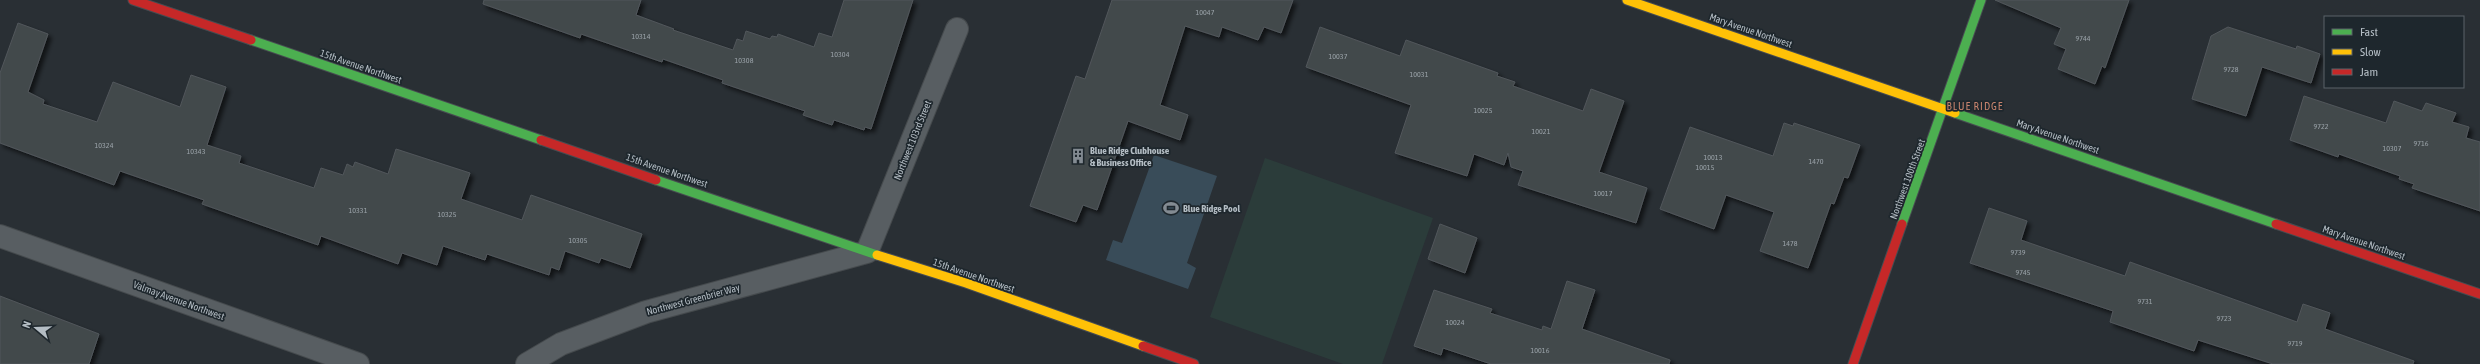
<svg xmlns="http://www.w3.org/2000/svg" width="2480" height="364" font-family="'Asap Condensed',sans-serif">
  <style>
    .green { fill: #2b3c3a }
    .water { fill: #394c59 }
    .building { fill: #43484c; stroke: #51575b; filter: url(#shadow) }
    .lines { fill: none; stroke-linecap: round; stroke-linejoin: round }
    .street-casing { stroke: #454a4d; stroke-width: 24 }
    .fast-casing { stroke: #474c51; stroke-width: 11 }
    .slow-casing { stroke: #474c51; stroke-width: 11 }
    .jam-casing { stroke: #474c51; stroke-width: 11 }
    .street { stroke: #585e62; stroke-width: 22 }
    .fast { stroke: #4caf50; stroke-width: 9 }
    .slow { stroke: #ffc107; stroke-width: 9 }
    .jam { stroke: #c62828; stroke-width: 9 }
    .labels { text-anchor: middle; stroke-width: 3.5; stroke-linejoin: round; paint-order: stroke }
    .number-label { font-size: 8px; fill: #98a0a6 }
    .street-label { font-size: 10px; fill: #b4bdc4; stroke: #1e272d }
    .poi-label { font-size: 10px; font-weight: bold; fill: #b4bdc4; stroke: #1e272d; text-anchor: start }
    .neighbourhood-label { font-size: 11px; letter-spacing: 1px; fill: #c6836d; stroke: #1e272d }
  </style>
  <defs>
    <filter id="shadow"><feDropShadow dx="3.5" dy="3.5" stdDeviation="2" flood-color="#0009"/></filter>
  </defs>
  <rect width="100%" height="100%" fill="#292f34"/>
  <polygon class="green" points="1265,158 1433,218 1382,364 1343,364 1210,317"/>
  <polygon class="water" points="1154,155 1217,176 1187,263 1196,268 1188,289 1106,260 1113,240 1122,243"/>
  <g class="building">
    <polygon points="484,0 641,0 636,15 674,29 673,30 733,50 737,39 743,41 746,31 770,39 772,36 777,37 778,34 814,47 819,33 832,37 844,0 913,0 871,129 865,127 864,130 834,120 832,125 803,115 805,111 722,83 723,80 663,59 662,62 581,34 580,38 483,4"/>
    <polygon points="1112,0 1293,0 1281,33 1264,27 1258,40 1222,27 1219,37 1185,26 1160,105 1188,115 1180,140 1128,121 1097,210 1083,205 1076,222 1030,206 1076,76 1085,79"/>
    <polygon points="1995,0 2129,0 2105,68 2102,66 2095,84 2058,69 2066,49 2054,44 2061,28"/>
    <polygon points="18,23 48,34 28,92 44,100 43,104 97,122 113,82 180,107 191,75 226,87 207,145 241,156 239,163 314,188 321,168 343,175 347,164 353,167 355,162 388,174 396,149 470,173 461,199 522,220 531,195 642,234 630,268 601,258 599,263 565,251 559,270 551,267 549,275 487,254 485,260 443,246 437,265 402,253 398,264 321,236 318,245 202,204 204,200 120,171 114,185 0,143 0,73"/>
    <polygon points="1320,27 1400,56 1406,40 1498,73 1497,76 1515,82 1513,86 1583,111 1591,89 1624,101 1599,172 1647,188 1636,223 1518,185 1523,171 1511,167 1508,153 1504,165 1474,154 1467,176 1395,153 1411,105 1306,67"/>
    <polygon points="2228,27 2296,49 2297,46 2320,54 2311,83 2262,67 2246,116 2192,99 2211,36"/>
    <polygon points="2304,96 2386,123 2394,101 2422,111 2426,103 2456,113 2452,122 2469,127 2466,138 2480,142 2480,211 2412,188 2414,184 2399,179 2400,176 2339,154 2338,157 2290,140"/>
    <polygon points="1784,123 1793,126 1794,123 1860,145 1848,178 1844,177 1834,204 1831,203 1808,268 1760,251 1774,212 1726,195 1714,229 1660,209 1690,127 1773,156"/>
    <polygon points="1989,208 2027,221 2021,240 2125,276 2130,262 2297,322 2303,304 2330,313 2325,329 2414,361 2413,364 2273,364 2198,340 2194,351 2110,322 2113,311 1970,263"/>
    <polygon points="1440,224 1477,238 1465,273 1428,259"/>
    <polygon points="1567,281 1595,290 1582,329 1670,360 1669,364 1491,364 1443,348 1441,355 1414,346 1434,290 1492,309 1490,313 1542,330 1543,326 1551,329"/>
    <polygon points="0,296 99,334 89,364 0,364"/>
  </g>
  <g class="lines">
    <defs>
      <g id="street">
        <polyline points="0,236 358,364"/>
        <polyline points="527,364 561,344 646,312 867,252 957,29"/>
      </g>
      <g id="fast">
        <polyline points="251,40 541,140"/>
        <polyline points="1955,113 2276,224"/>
        <polyline points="656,180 877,255"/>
        <polyline points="1902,224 1981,0"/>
      </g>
      <g id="slow">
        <polyline points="1627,0 1955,113"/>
        <polyline points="877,255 966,283 1143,346"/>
      </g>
      <g id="jam">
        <polyline points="133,0 251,40"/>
        <polyline points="541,140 656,180"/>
        <polyline points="2276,224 2480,294"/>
        <polyline points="1143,346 1194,364"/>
        <polyline points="1853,364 1902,224"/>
      </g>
    </defs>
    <use href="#street" class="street-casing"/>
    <use href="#fast" class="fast-casing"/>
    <use href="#slow" class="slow-casing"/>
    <use href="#jam" class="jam-casing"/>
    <use href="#street" class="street"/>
    <use href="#fast" class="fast"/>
    <use href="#slow" class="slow"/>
    <use href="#jam" class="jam"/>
  </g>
  <defs>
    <symbol id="building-bare" viewBox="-9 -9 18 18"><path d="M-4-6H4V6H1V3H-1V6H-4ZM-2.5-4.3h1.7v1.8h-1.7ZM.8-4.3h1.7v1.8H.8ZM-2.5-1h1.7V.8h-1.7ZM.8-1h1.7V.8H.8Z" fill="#838b92" stroke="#1e272d" stroke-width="2.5" paint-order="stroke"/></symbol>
    <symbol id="stadium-bare" viewBox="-9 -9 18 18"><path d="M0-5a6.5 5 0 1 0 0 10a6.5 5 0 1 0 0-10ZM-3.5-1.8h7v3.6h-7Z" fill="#838b92" stroke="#1e272d" stroke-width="2.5" paint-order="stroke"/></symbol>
  </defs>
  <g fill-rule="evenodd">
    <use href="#building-bare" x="1067" y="145" width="22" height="22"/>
    <use href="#stadium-bare" x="1160" y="197" width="22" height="22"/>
  </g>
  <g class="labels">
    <g class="number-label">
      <text x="1205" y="15">10047</text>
      <text x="641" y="39">10314</text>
      <text x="2083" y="41">9744</text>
      <text x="840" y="57">10304</text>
      <text x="1338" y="59">10037</text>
      <text x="744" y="63">10308</text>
      <text x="2231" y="72">9728</text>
      <text x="1419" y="77">10031</text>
      <text x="1483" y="113">10025</text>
      <text x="2321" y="129">9722</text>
      <text x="1541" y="134">10021</text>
      <text x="2421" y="146">9716</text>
      <text x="104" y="148">10324</text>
      <text x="2392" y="151">10307</text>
      <text x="196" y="154">10343</text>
      <text x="1713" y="160">10013</text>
      <text x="1816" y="164">1470</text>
      <text x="1705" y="170">10015</text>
      <text x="1603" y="196">10017</text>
      <text x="358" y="213">10331</text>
      <text x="447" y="217">10325</text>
      <text x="578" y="243">10305</text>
      <text x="1790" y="246">1478</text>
      <text x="2018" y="255">9739</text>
      <text x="2023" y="275">9745</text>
      <text x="2145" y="304">9731</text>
      <text x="2224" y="321">9723</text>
      <text x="1455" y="325">10024</text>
      <text x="2295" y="346">9719</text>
      <text x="1540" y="353">10016</text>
    </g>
    <g class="street-label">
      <text transform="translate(1751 30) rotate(19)" y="4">Mary Avenue Northwest</text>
      <text transform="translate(361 66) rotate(19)" y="4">15th Avenue Northwest</text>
      <text transform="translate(2058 136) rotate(19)" y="4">Mary Avenue Northwest</text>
      <text transform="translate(912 140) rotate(-68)" y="4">Northwest 103rd Street</text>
      <text transform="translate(667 170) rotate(19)" y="4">15th Avenue Northwest</text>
      <text transform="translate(1907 179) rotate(-70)" y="4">Northwest 100th Street</text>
      <text transform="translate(2364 242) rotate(19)" y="4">Mary Avenue Northwest</text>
      <text transform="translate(974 275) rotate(19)" y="4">15th Avenue Northwest</text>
      <text transform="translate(693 299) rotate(-15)" y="4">Northwest Greenbrier Way</text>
      <text transform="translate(179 300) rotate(20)" y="4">Valmay Avenue Northwest</text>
    </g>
    <g class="poi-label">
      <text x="1090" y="154">Blue Ridge Clubhouse<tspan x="1090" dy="12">&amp; Business Office</tspan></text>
      <text x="1183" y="212">Blue Ridge Pool</text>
    </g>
    <g class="neighbourhood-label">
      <text x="1975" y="110">BLUE RIDGE</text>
    </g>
  </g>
  <rect x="2324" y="16" width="140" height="72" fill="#1e272d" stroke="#5a6369"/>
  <rect x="2332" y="29" width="20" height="6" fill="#4caf50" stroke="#5a6369"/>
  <text x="2360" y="36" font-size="12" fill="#b4bdc4">Fast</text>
  <rect x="2332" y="49" width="20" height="6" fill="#ffc107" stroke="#5a6369"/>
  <text x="2360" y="56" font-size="12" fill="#b4bdc4">Slow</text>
  <rect x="2332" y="69" width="20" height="6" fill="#c62828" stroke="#5a6369"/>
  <text x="2360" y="76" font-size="12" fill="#b4bdc4">Jam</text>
  <g transform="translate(36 328) rotate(289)" stroke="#1e272d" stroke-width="3" paint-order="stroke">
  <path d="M0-3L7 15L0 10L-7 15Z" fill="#b4bdc4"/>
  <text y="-6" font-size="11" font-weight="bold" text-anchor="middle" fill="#b4bdc4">N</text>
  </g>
</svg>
